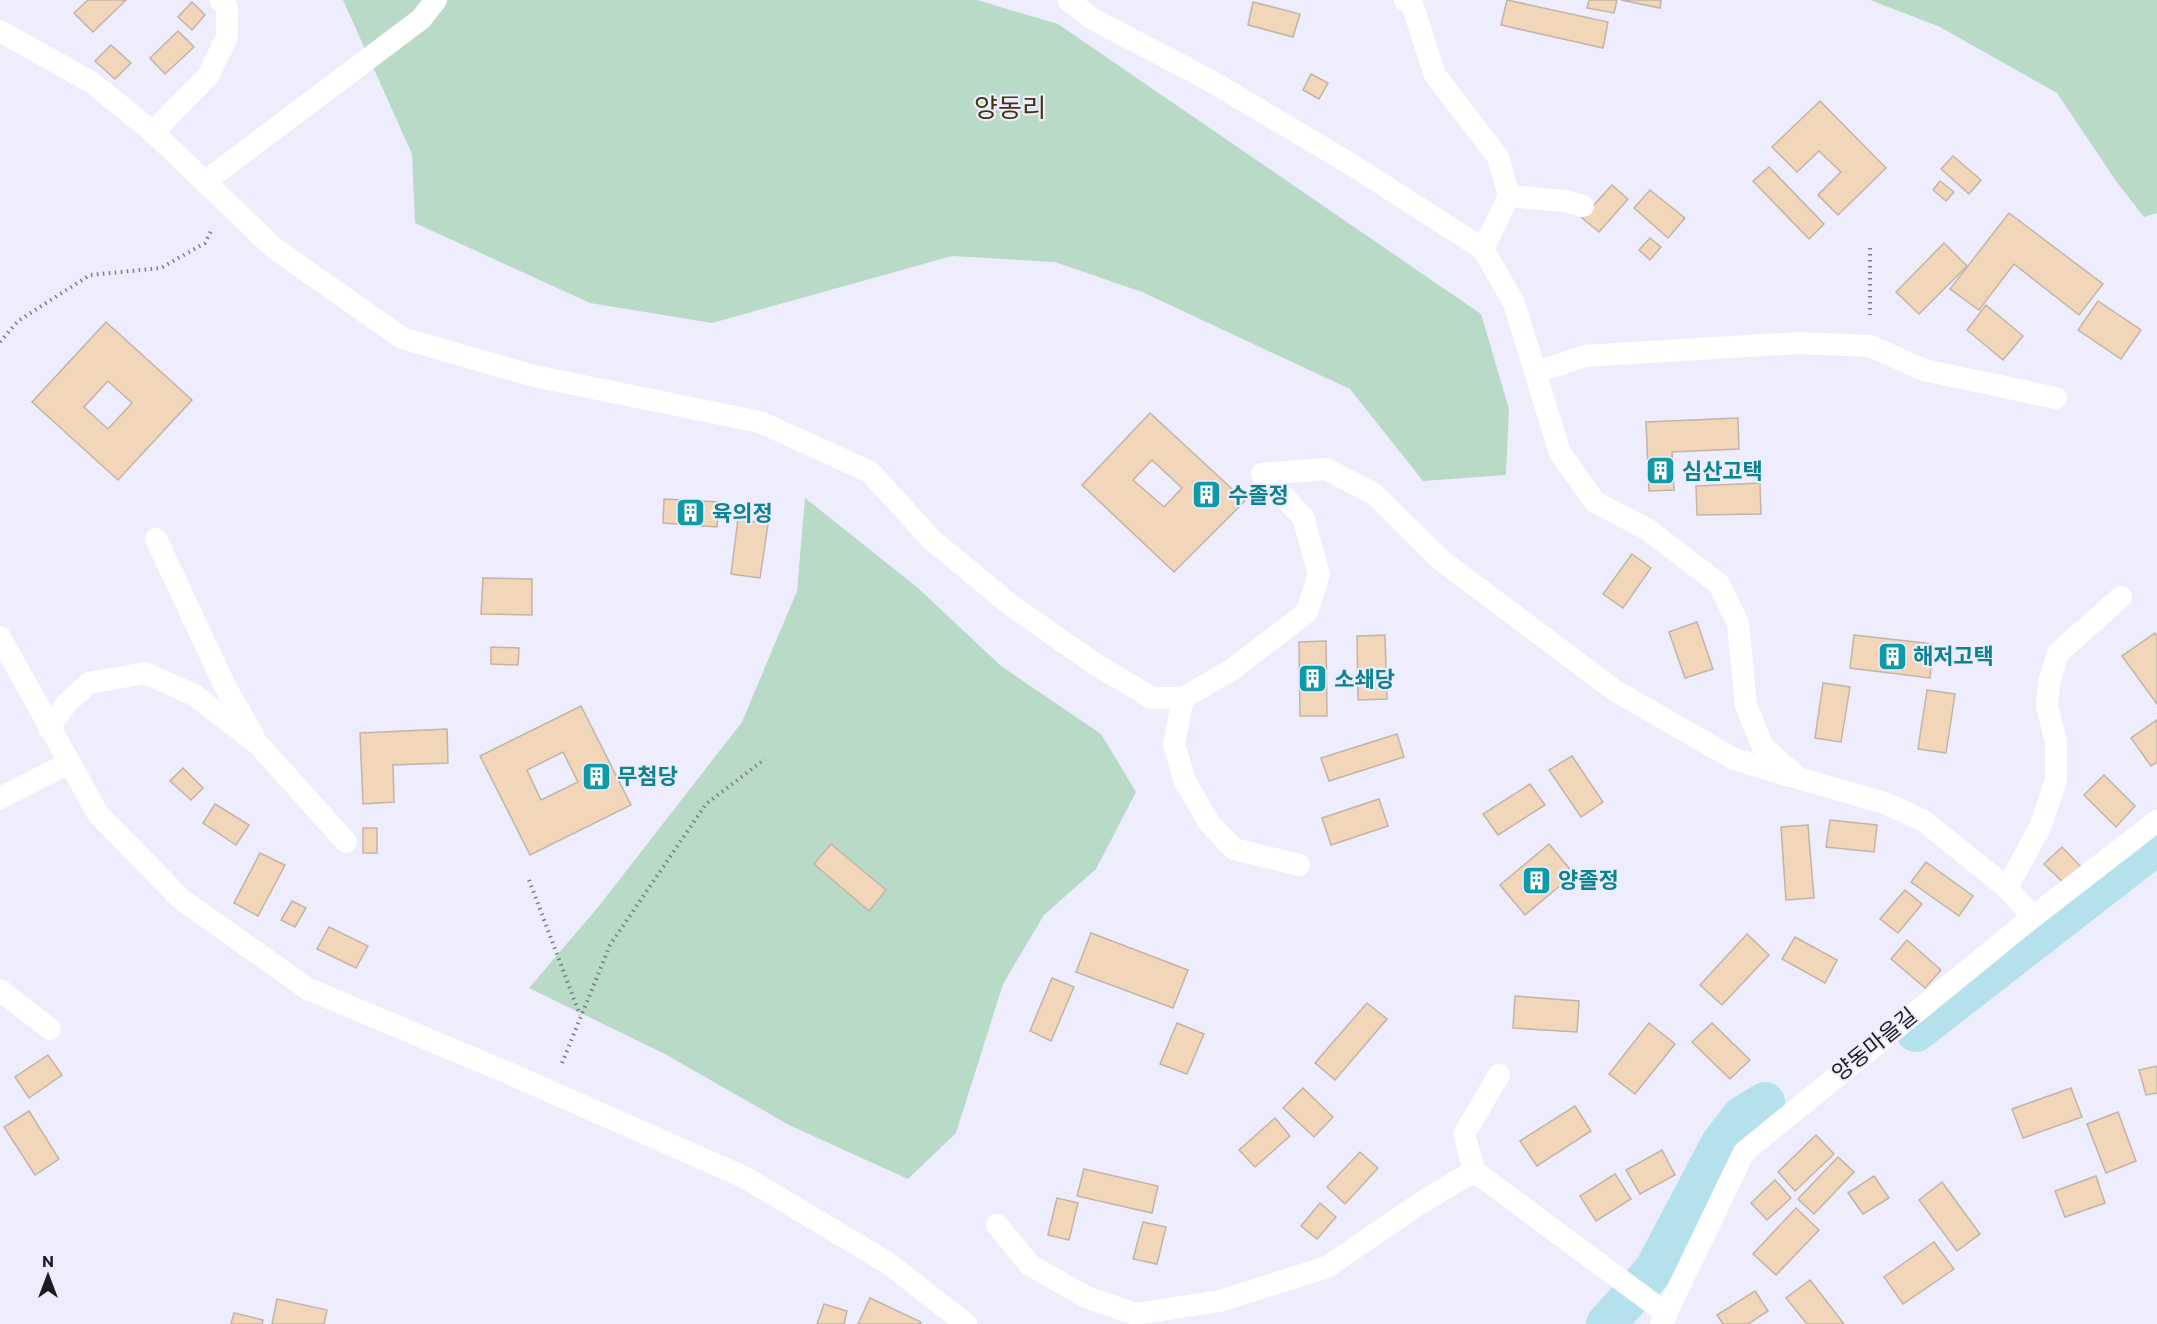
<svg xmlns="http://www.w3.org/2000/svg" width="2157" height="1324" font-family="Commissioner,'Noto Sans KR',sans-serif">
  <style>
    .green { fill: #b9dac6 }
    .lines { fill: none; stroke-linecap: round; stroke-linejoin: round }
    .canal { stroke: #b4e1eb; stroke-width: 40 }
    .building { fill: #f1d6b9; stroke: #c3b4a5; stroke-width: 1.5; fill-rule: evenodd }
    .path { stroke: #7d7c87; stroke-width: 4; stroke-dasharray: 1.5 4.5; stroke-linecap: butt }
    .lane { stroke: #fff; stroke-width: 22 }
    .labels { text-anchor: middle; stroke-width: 4.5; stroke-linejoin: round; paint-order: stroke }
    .culture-label { font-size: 22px; font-weight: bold; fill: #0d838f; stroke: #eeedfd; text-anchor: start }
    .street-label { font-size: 22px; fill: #1c1b22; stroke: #eeedfd }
    .quarter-label { font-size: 26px; fill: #41340a; stroke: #eeedfd }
  </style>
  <rect width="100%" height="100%" fill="#eeedfd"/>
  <g class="green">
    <polygon points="343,0 977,0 1058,24 1481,314 1509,409 1506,475 1423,481 1350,389 1142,292 1055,262 952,256 712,323 590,303 415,223 412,154"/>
    <polygon points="1870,0 2157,0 2157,213 2144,217 2116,181 2057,93 1938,26"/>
    <polygon points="805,498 918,588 1001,666 1101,734 1136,792 1096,869 1044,915 1003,984 956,1133 908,1179 789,1125 665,1054 529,988 599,906 742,722 797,591"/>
  </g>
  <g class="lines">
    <g class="canal">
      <polyline points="1916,1032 2157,845"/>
      <polyline points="1606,1324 1654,1270 1721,1143 1742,1116 1765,1102"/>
    </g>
  </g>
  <g class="building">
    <polygon points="88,0 126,0 93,32 74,13"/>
    <polygon points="1507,0 1608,22 1603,48 1501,25"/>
    <polygon points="1589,0 1617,0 1614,13 1587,8"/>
    <polygon points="1621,0 1661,0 1660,8"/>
    <polygon points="192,2 205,15 192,30 178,17"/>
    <polygon points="1253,2 1300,14 1293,37 1248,25"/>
    <polygon points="178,31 194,47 165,74 150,58"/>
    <polygon points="111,45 131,63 115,79 95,61"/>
    <polygon points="1311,74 1328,83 1319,99 1303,90"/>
    <polygon points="1820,101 1886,168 1838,215 1818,195 1841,172 1819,151 1797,172 1772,147"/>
    <polygon points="1953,156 1981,180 1969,194 1941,169"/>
    <polygon points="1769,167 1824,224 1809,239 1753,181"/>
    <polygon points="1940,181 1954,192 1946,201 1933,190"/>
    <polygon points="1612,185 1628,199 1599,232 1582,218"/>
    <polygon points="1650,190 1685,218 1668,238 1634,208"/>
    <polygon points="2009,213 2103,284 2079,315 2014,264 1979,310 1950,289"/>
    <polygon points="1650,238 1661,247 1650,260 1639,250"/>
    <polygon points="1944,243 1967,266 1919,314 1896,292"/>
    <polygon points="2098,301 2141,330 2121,359 2078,330"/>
    <polygon points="1986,305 2023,336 2003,360 1967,330"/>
    <path d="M106 322 192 400 118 480 32 402ZM108 381 132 403 108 429 84 407Z"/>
    <path d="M1150 413 1245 501 1174 572 1082 485ZM1152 460 1182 488 1164 507 1133 480Z"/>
    <polygon points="1738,418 1739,449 1672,452 1674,490 1649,491 1646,422"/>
    <polygon points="1760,483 1761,514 1697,515 1696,486"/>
    <polygon points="664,499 719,502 717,527 663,523"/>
    <polygon points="738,519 768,524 760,578 731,574"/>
    <polygon points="1632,554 1651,568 1623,608 1603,594"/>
    <polygon points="483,578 532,579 532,615 481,614"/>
    <polygon points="1697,622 1713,669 1685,678 1669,632"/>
    <polygon points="2155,633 2157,636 2157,704 2122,656"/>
    <polygon points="1385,635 1387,699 1358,700 1357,636"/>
    <polygon points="1854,635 1933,644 1930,678 1850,668"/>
    <polygon points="1326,641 1327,716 1300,716 1299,642"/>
    <polygon points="491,647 519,648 518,665 491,664"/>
    <polygon points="1823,683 1850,687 1841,742 1815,738"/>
    <polygon points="1927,690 1955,694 1946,753 1918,749"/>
    <path d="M581 706 631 805 530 855 480 756ZM563 752 578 782 541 800 527 770Z"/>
    <polygon points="2157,720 2157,762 2151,766 2131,738"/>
    <polygon points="447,729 448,763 393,765 394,802 363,804 360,733"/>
    <polygon points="1397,734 1404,757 1329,781 1321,758"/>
    <polygon points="1572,756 1603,802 1581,817 1549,770"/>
    <polygon points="183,768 203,788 191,800 170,781"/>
    <polygon points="2104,775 2135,806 2116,827 2084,795"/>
    <polygon points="1530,784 1545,805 1498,835 1483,814"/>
    <polygon points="1379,799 1388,826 1331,845 1322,818"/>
    <polygon points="215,804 249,825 236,845 203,823"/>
    <polygon points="1830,820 1877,825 1874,852 1826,847"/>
    <polygon points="1808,825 1814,898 1786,900 1781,827"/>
    <rect x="363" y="828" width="14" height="25"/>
    <polygon points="831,844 886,890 869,911 814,864"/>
    <polygon points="1549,844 1574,874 1525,915 1500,885"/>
    <polygon points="2062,847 2085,871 2068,887 2044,864"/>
    <polygon points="260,853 285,865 258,916 234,903"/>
    <polygon points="1926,862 1973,896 1959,916 1911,882"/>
    <polygon points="1905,890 1922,904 1898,933 1880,919"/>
    <polygon points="292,901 306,908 295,927 281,920"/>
    <polygon points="329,927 368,946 356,968 317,949"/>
    <polygon points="1091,933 1188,970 1173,1008 1076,972"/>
    <polygon points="1747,934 1769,955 1722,1005 1700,985"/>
    <polygon points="1795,937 1837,960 1825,983 1782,959"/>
    <polygon points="1907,940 1941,970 1925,988 1891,959"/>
    <polygon points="1052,978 1074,987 1051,1041 1030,1031"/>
    <polygon points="1515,996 1579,1001 1577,1032 1513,1028"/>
    <polygon points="1367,1003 1387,1019 1335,1080 1315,1063"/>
    <polygon points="1177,1023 1204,1034 1187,1074 1160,1064"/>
    <polygon points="1649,1023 1675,1044 1635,1094 1609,1074"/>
    <polygon points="1712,1023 1750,1060 1730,1079 1692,1042"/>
    <polygon points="48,1055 62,1075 29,1098 15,1077"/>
    <polygon points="2157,1066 2157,1093 2146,1095 2139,1070"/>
    <polygon points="1303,1088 1333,1117 1314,1137 1283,1108"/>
    <polygon points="2071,1088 2082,1117 2023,1138 2012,1109"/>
    <polygon points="1575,1106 1591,1131 1537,1166 1520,1141"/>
    <polygon points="29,1111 59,1159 35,1175 4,1127"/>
    <polygon points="2118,1112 2136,1161 2106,1173 2087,1124"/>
    <polygon points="1275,1118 1290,1136 1255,1167 1239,1150"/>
    <polygon points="1816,1135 1834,1154 1795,1191 1778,1172"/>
    <polygon points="1662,1150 1675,1175 1640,1194 1626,1170"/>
    <polygon points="1360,1152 1378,1168 1345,1204 1327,1187"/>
    <polygon points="1838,1157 1854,1172 1814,1214 1798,1199"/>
    <polygon points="1084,1169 1158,1186 1152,1213 1077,1196"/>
    <polygon points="1615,1174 1631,1199 1596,1221 1580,1196"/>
    <polygon points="1874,1176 1889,1198 1863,1214 1848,1193"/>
    <polygon points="2096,1176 2105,1203 2065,1217 2055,1191"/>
    <polygon points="1775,1180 1791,1198 1767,1220 1751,1203"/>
    <polygon points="1942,1182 1980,1234 1957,1251 1919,1200"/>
    <polygon points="1057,1198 1078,1203 1069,1240 1048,1235"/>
    <polygon points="1320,1203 1336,1217 1317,1239 1301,1226"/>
    <polygon points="1796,1208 1819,1230 1776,1275 1753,1254"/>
    <polygon points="1143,1222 1166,1227 1157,1264 1133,1259"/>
    <polygon points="1934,1242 1954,1269 1903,1304 1884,1277"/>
    <polygon points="1810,1280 1844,1324 1807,1324 1786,1298"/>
    <polygon points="1755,1291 1768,1311 1748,1324 1723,1324 1717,1315"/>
    <polygon points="870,1298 921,1322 920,1324 858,1324"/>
    <polygon points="277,1299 327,1310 324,1324 272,1324"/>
    <polygon points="824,1304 847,1311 844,1324 817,1324"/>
    <polygon points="234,1313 263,1320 262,1324 231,1324"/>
  </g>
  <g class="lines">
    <g class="path">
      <polyline points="1870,248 1870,315"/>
      <polyline points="0,342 18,321 90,275 161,268 205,243 211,231"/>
      <polyline points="529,880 580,1015"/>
      <polyline points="562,1063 610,945 706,804 765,759"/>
    </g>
    <g class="lane">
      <polyline points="1068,0 1091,18 1209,80 1349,163 1483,249 1514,303 1560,453 1595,502 1647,529 1719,584 1738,623 1746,706 1763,747 1798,778 1885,803 1924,821 2007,888 2033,917"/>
      <polyline points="1405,0 1412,4 1435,75 1498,157 1509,196 1483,249"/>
      <polyline points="0,31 91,82 153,132 274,248 402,338 534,376 760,422 870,472 932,540 1012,606 1095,664 1152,698 1183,698 1233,669 1307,612 1319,574 1303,517 1262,474"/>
      <polyline points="153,132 208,76 227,37 227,8 220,0"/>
      <polyline points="206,181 421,19 436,0"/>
      <polyline points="1509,196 1565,201 1583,206"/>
      <polyline points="1537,372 1585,356 1798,343 1870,346 1924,370 2056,398"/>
      <polyline points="1262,474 1326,469 1374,494 1442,561 1614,690 1734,759 1790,776"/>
      <polyline points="156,539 225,686 253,735"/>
      <polyline points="0,637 98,814 181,899 308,989 506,1072 744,1177 888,1263 966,1324"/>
      <polyline points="1183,698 1174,744 1184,779 1209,823 1234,849 1299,865"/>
      <polyline points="49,728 66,704 89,683 145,673 194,695 258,744 346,842"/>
      <polyline points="0,798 69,763"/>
      <polyline points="2007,888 2040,827 2056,781 2056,742 2047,706 2049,683 2058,653 2121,597"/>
      <polyline points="0,990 50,1029"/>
      <polyline points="1499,1075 1464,1134 1474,1171 1667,1314"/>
      <polyline points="997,1225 1030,1265 1086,1297 1135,1314 1220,1301 1327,1267 1419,1204 1474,1171"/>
      <polyline points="1661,1324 1744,1152 2033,917 2157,821"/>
    </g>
  </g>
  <defs>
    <symbol id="building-square" viewBox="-11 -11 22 22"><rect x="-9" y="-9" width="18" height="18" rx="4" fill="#0f9aa8" stroke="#eeedfd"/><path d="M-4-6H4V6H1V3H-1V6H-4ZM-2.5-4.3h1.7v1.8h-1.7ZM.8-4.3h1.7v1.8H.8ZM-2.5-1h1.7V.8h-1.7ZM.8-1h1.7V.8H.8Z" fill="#fff"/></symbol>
  </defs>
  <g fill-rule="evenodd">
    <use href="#building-square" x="1644" y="454" width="33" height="33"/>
    <use href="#building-square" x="1190" y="478" width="33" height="33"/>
    <use href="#building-square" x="674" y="496" width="33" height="33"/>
    <use href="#building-square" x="1876" y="640" width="33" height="33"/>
    <use href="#building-square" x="1296" y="662" width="33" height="33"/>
    <use href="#building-square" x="580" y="760" width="33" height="33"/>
    <use href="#building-square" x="1520" y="864" width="33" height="33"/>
  </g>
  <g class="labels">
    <g class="culture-label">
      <text x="1682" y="479">심산고택</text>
      <text x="1228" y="503">수졸정</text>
      <text x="712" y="521">육의정</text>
      <text x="1913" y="664">해저고택</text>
      <text x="1334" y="687">소쇄당</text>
      <text x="617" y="784">무첨당</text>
      <text x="1558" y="888">양졸정</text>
    </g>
    <g class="street-label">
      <text transform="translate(1874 1044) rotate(-39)" y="8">양동마을길</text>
    </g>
    <g class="quarter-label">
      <text x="1010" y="117">양동리</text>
    </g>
  </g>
  <g transform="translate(48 1276)" stroke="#eeedfd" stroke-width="4.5" paint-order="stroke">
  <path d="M0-4.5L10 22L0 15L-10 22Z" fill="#1c1b22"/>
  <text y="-9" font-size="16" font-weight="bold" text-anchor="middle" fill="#1c1b22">N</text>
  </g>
</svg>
